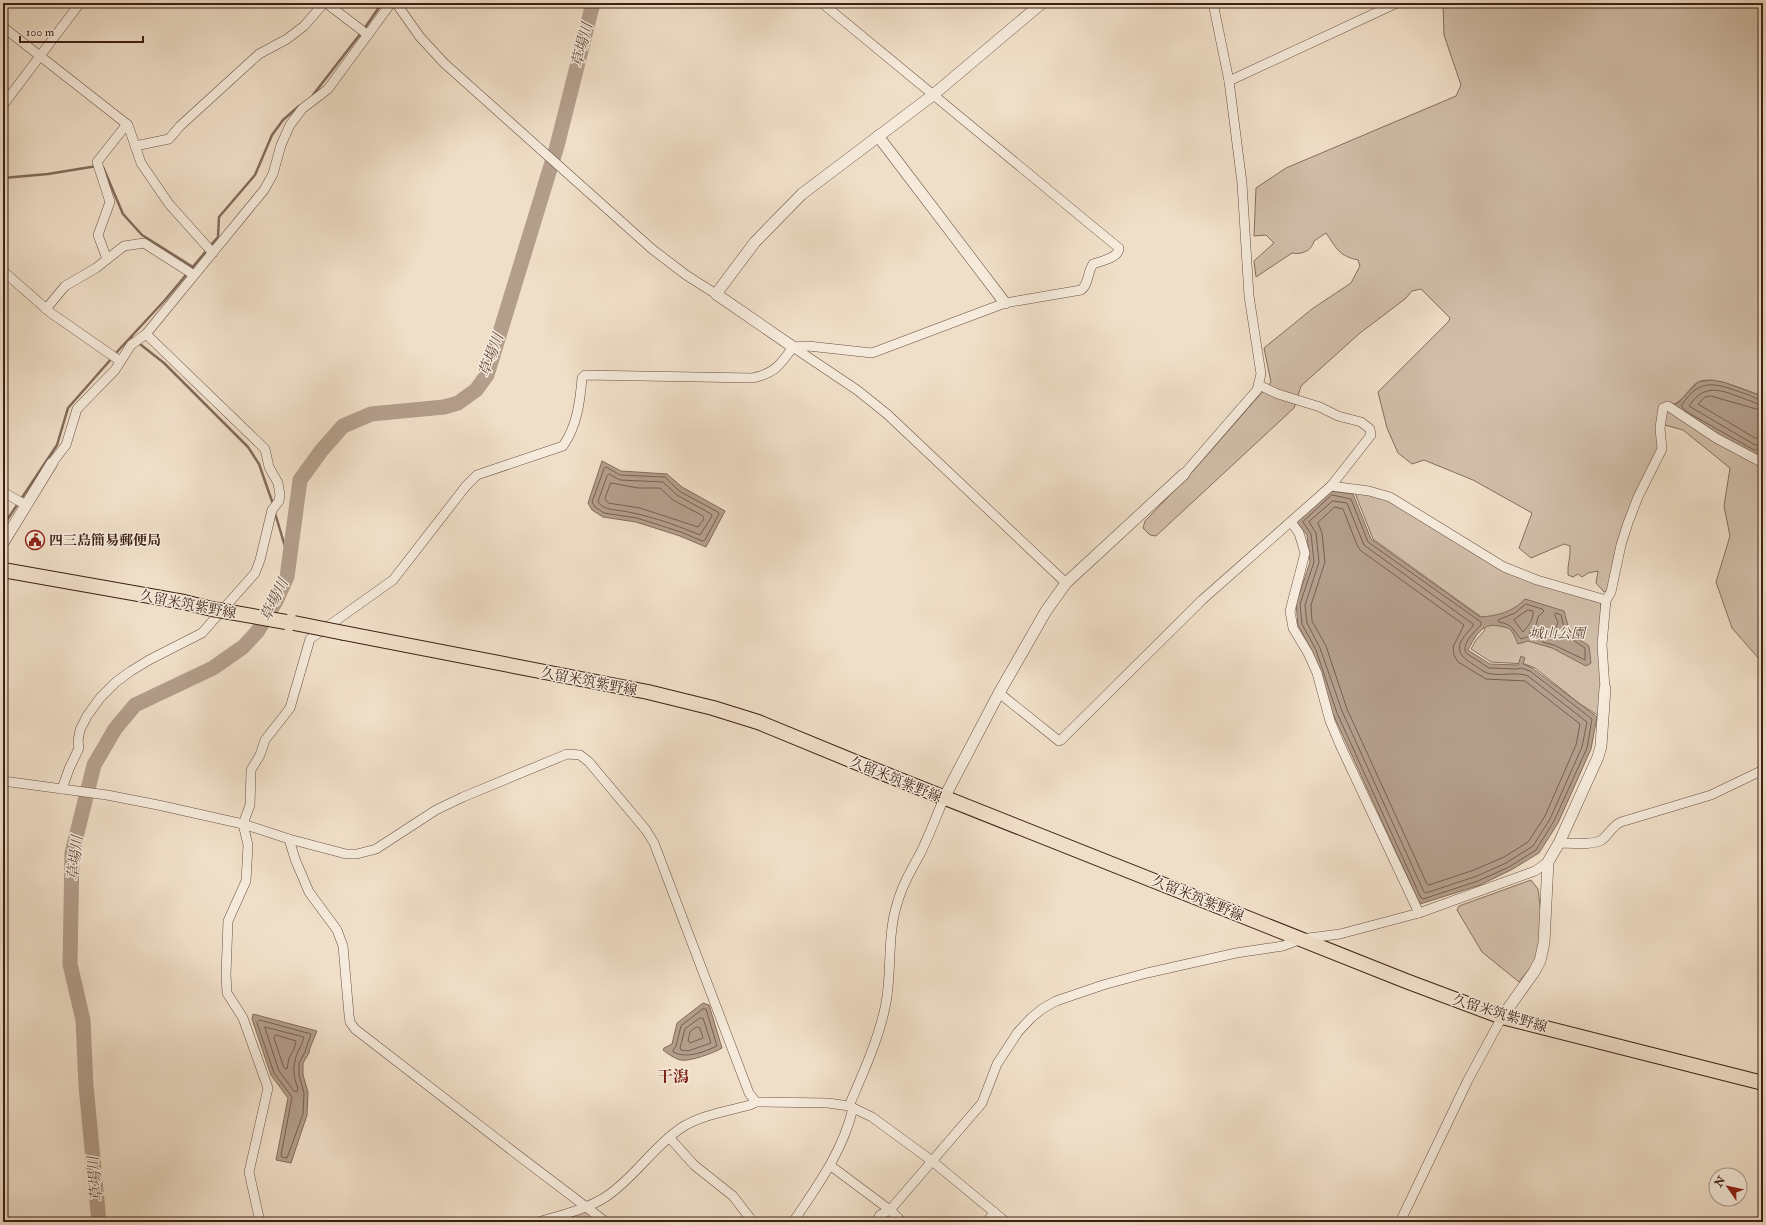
<svg xmlns="http://www.w3.org/2000/svg" width="1766" height="1225" font-family="'IM FELL Double Pica','Noto Serif JP',serif">
  <style>
    .green { fill: #d1bea9; stroke: #866e5e }
    .water { fill: #b39e8b; stroke: #836b5b }
    .lines { fill: none; stroke-linecap: round; stroke-linejoin: round }
    .shore { stroke: #785e50; stroke-width: 1 }
    .stream { stroke: #836b5b; stroke-width: 2.5 }
    .river { stroke: #b39e8b; stroke-width: 15 }
    .minor-casing { stroke: #694f41; stroke-width: 10 }
    .tertiary-casing { stroke: #694f41; stroke-width: 12 }
    .primary-casing { stroke: #3c1f14; stroke-width: 16 }
    .minor { stroke: #f5eadb; stroke-width: 9 }
    .tertiary { stroke: #f5eadb; stroke-width: 11 }
    .primary { stroke: #f0dfc8; stroke-width: 14 }
    .primary-bridge-casing { stroke: #3c1f14; stroke-width: 16; stroke-linecap: butt }
    .primary-bridge { stroke: #f0dfc8; stroke-width: 14 }
    .labels { text-anchor: middle; stroke-width: 3; stroke-linejoin: round; paint-order: stroke }
    .poi-label { font-size: 14px; font-weight: bold; fill: #3c1f14; stroke: #f5eadb; text-anchor: start }
    .street-label { font-size: 14px; fill: #3c1f14; stroke: #f5eadb }
    .park-label { font-size: 14px; font-style: italic; fill: #614739; stroke: #f5eadb }
    .water-label { font-size: 15px; font-style: italic; fill: #664b3e; stroke: #f5eadb }
    .quarter-label { font-size: 16px; font-weight: bold; fill: #7a1f14; stroke: #f5eadb }
  </style>
  <rect width="100%" height="100%" fill="#f0dfc8"/>
  <filter id="stains"><feTurbulence type="fractalNoise" baseFrequency=".005" numOctaves="4"/><feColorMatrix values="0 0 0 0 .2 0 0 0 0 .09 0 0 0 0 .02 0 0 0 .5 -.17"/></filter>
  <radialGradient id="worn" r=".72"><stop offset=".6" stop-color="#630" stop-opacity="0"/><stop offset="1" stop-color="#630" stop-opacity=".3"/></radialGradient>
  <g class="green">
    <path d="M1443 3H1763V398L1759 395C1745 390 1713 375 1698 382 1688 388 1684 401 1672 405L1755 455 1763 452V671L1761 668 1760 660 1732 628 1716 582 1730 536 1724 506 1730 468 1683 430 1658 423V448L1607 591 1604 592 1596 583 1598 571 1588 573 1582 577 1578 574 1573 577 1568 575C1567 565 1571 557 1570 546L1564 544 1531 558 1519 548 1532 513 1473 480 1424 460 1412 464 1398 453 1387 428 1378 392 1449 321 1450 318 1421 289 1412 291 1405 299 1360 333 1301 386 1294 408 1156 536 1150 535 1143 528 1145 521 1194 470 1271 382 1264 348 1312 309 1351 283 1360 266 1358 260C1339 256 1337 249 1326 233L1314 241C1312 251 1301 255 1292 253L1256 277 1254 261 1274 243 1266 235 1254 236 1256 188 1286 168 1456 96 1461 85 1444 35Z"/>
    <polygon points="1355,493 1384,497 1469,549 1601,602 1601,682 1599,716 1580,704 1535,668 1525,664 1491,662 1471,649 1476,640 1485,630 1480,616 1373,539"/>
    <polygon points="1531,880 1538,889 1541,914 1539,944 1534,963 1519,982 1482,952 1457,910 1459,906"/>
    <polygon points="585,1211 602,1222 553,1222"/>
  </g>
  <g class="water">
    <polygon points="1711,380 1723,382 1759,395 1763,398 1763,452 1755,455 1685,415 1671,405 1678,403 1698,382"/>
    <polygon points="602,461 621,471 667,474 682,487 725,511 706,547 680,536 636,522 603,517 592,510 588,503"/>
    <path d="M1331 491 1353 494 1371 539 1480 617C1497 616 1513 612 1525 599L1564 611 1570 633 1589 646 1591 663 1586 666 1552 648 1528 641 1518 644C1516 640 1514 634 1511 630 1508 627 1503 627 1499 626 1482 622 1475 637 1468 650L1490 664 1518 665 1521 656 1525 658 1523 664 1532 668 1597 717 1591 749 1558 823 1539 853 1511 870 1480 885 1420 904 1333 714 1312 651 1298 625 1296 604 1310 562 1307 535 1296 521Z"/>
    <path d="M703 1003 709 1005 722 1048C714 1053 689 1062 680 1060 674 1058 668 1054 663 1050L664 1048 672 1044 677 1023Z"/>
    <polygon points="253,1014 317,1031 310,1048 309,1053 303,1063 303,1075 308,1092 307,1115 291,1163 276,1160 288,1098 271,1075 252,1019"/>
  </g>
  <g class="lines">
    <g class="shore">
      <path d="M1763 400C1758 400 1753 397 1749 395 1718 385 1702 374 1681 406L1687 412 1754 450 1763 449"/>
      <path d="M1763 405C1758 405 1755 403 1751 401 1726 393 1707 379 1689 406L1755 445 1763 444"/>
      <polyline points="1763,411 1711,396 1705,397 1698,404 1755,438 1763,438"/>
      <polygon points="606,467 620,475 665,477 679,491 718,512 719,514 705,540 702,541 681,532 637,518 604,513 595,507 592,502 604,469"/>
      <path d="M609 474 620 480 663 482 677 495 711 514 712 516 700 535C673 524 646 514 616 510 609 509 601 508 598 501L607 476Z"/>
      <polygon points="611,483 638,488 660,488 673,500 703,516 704,519 698,527 640,508 608,503 605,499"/>
      <path d="M1332 495 1351 499 1368 542 1481 622V625C1475 631 1461 644 1466 653L1489 668 1517 669 1521 668 1530 671 1592 719 1587 748 1554 821 1536 850 1509 867 1478 881 1423 899 1421 898 1337 713 1316 650 1302 624 1300 604 1314 562 1311 534 1303 522Z"/>
      <path d="M1333 501 1347 503 1364 545 1473 624V626C1460 641 1451 650 1471 663 1476 666 1482 671 1487 673 1500 677 1516 671 1528 676L1587 722 1582 747 1550 819 1533 846 1506 863 1477 876 1426 893 1424 892 1342 711 1320 648 1307 623 1305 605 1319 562 1316 533 1309 522Z"/>
      <polygon points="1335,507 1343,509 1357,545 1360,550 1464,625 1453,647 1454,655 1458,662 1486,679 1525,681 1580,724 1576,745 1545,816 1528,842 1504,857 1474,870 1429,885 1427,884 1347,709 1326,646 1312,621 1311,605 1325,562 1322,533 1318,523"/>
      <path d="M1526 604 1542 609 1544 611 1538 617 1536 625 1530 630V636L1521 639C1512 629 1514 625 1499 622L1498 620 1515 613Z"/>
      <path d="M1528 610 1533 611C1534 619 1528 627 1523 632L1514 620Z"/>
      <polygon points="1556,613 1561,615 1566,635 1585,648 1585,660 1554,645 1542,642 1546,633 1556,628 1558,622 1555,616"/>
      <path d="M703 1009H706L717 1046C704 1052 687 1059 673 1052V1050L676 1046 681 1026Z"/>
      <polygon points="700,1018 703,1018 711,1043 688,1051 681,1050 680,1048 685,1029"/>
      <polygon points="260,1020 311,1034 305,1052 299,1063 299,1075 304,1093 303,1114 287,1158 282,1157 281,1155 292,1097 274,1073 257,1023"/>
      <path d="M265 1027 304 1037C302 1046 296 1053 295 1061 292 1070 295 1080 298 1089L297 1092 294 1091 279 1071Z"/>
      <polygon points="697,1027 700,1028 703,1038 690,1043 688,1041 690,1032"/>
      <polygon points="276,1035 296,1041 294,1049 289,1058 287,1069 284,1068 274,1038"/>
    </g>
    <g class="stream">
      <polyline points="364,29 382,3"/>
      <polyline points="313,95 361,33"/>
      <polyline points="103,167 123,214 142,235 193,267"/>
      <polyline points="3,178 48,174 97,166"/>
      <polyline points="210,246 218,237 219,217 255,175 272,135 283,120 299,106"/>
      <polyline points="131,337 164,363 248,447 259,464 273,504"/>
      <polyline points="115,354 165,300 207,250"/>
      <polyline points="275,513 289,560"/>
      <polyline points="3,526 57,445 68,408 112,358"/>
    </g>
    <polyline class="river" points="99,1222 86,1086 83,1020 70,964 72,853 94,765 115,729 135,705 213,668 243,647 257,632 276,601 287,577 300,480 321,451 343,426 371,414 444,407 458,403 476,390 487,375 557,146 593,3"/>
    <defs>
      <g id="minor">
        <polyline points="326,3 368,35"/>
        <polyline points="396,3 420,37 444,63 652,249 686,275 716,294"/>
        <polyline points="3,27 128,125 141,163 169,204 213,253"/>
        <polyline points="1229,81 1397,3"/>
        <polyline points="3,105 80,3"/>
        <polyline points="135,146 169,139 180,126 259,54 287,39 304,26 324,3"/>
        <polyline points="107,259 98,235 110,202 97,162 127,124"/>
        <polyline points="3,271 51,313 120,361"/>
        <polyline points="46,309 65,286 96,268 124,246 144,243 194,275"/>
        <polyline points="793,347 857,390 887,414 1066,583"/>
        <polyline points="52,463 66,445 77,409 115,370 131,345 146,334 264,190 273,174 281,145 290,125 302,109 328,89 391,3"/>
        <polyline points="1184,474 1257,390 1261,374 1249,296 1242,183 1229,81 1213,3"/>
        <polyline points="1331,486 1369,491 1390,497 1504,567 1537,580 1606,600"/>
        <polyline points="3,492 26,505"/>
        <polyline points="1291,522 1299,533 1305,553 1290,611 1293,628 1308,653 1317,673 1330,721 1341,747 1419,913"/>
        <polyline points="1605,688 1602,645 1606,600 1611,592 1621,545 1628,523 1638,497 1662,449 1660,428 1663,408 1668,406 1716,438 1763,463"/>
        <polyline points="999,693 1059,741 1061,740 1202,600 1331,486 1371,435 1370,429 1361,422 1338,416 1320,407 1278,394 1259,385"/>
        <polyline points="3,781 107,795 158,805 243,824 289,839 346,854 357,854 376,849 436,810 463,797 567,754 580,755 589,762 646,830 654,843 749,1093 756,1102 828,1103 849,1106 872,1117 932,1161 1006,1222"/>
        <polyline points="62,789 69,769 79,748 78,741 80,730 87,716 100,698 116,682 131,671 149,660 202,633 255,573 260,560 272,510 279,501 280,495 278,483 269,467 265,449 146,334"/>
        <polyline points="289,839 295,859 309,892 337,930 343,946 349,1015 350,1022 355,1029 510,1149 606,1222"/>
        <path d="M1559 843C1569 843 1595 846 1603 839 1610 833 1612 826 1621 822L1711 795 1763 770"/>
        <path d="M849 1106C863 1073 879 1039 886 1003 892 970 887 936 897 904 902 886 911 870 920 854 929 836 936 817 944 798"/>
        <polyline points="669,1137 694,1165 733,1196 753,1222"/>
        <polyline points="831,1166 890,1210 902,1222"/>
        <path d="M260 1222 249 1172 268 1088 243 1018 227 993 226 975 228 921 246 881 248 845 243 824 250 805 251 770 260 755 265 740 290 708 310 639 393 580 466 486 477 475 563 446C577 426 580 402 582 378L585 375 753 378C775 373 780 365 793 347L808 346 872 353 1005 303 1081 290C1089 284 1087 273 1093 264 1101 261 1119 258 1119 248L1097 230 822 3"/>
        <path d="M539 1222C561 1215 588 1209 607 1196 635 1177 653 1147 681 1128 700 1115 728 1111 750 1105L756 1102"/>
        <path d="M793 1222C818 1185 843 1151 853 1108"/>
        <polyline points="876,1222 880,1215 890,1210 982,1103 997,1064 1018,1032 1031,1018 1042,1009 1056,1001 1103,985 1147,973 1236,953 1283,946 1301,939 1340,934 1419,913 1535,871 1548,862"/>
        <polyline points="987,1222 994,1212"/>
        <polyline points="1400,1222 1468,1080 1502,1017"/>
      </g>
      <g id="tertiary">
        <polyline points="878,136 1005,303"/>
        <polyline points="793,347 716,294 755,242 802,194 933,95 1042,3"/>
        <polyline points="3,543 52,463"/>
        <polyline points="944,798 999,693 1046,611 1066,583 1184,474"/>
        <polyline points="1502,1017 1534,972 1540,961 1544,943 1548,862 1559,843 1598,757 1601,746 1605,688"/>
      </g>
      <g id="primary">
        <polyline points="3,570 184,602 212,609"/>
        <polyline points="344,633 648,692 713,708 758,722 865,766 1406,981 1502,1017 1763,1083"/>
      </g>
    </defs>
    <use href="#minor" class="minor-casing"/>
    <use href="#tertiary" class="tertiary-casing"/>
    <use href="#primary" class="primary-casing"/>
    <use href="#minor" class="minor"/>
    <use href="#tertiary" class="tertiary"/>
    <use href="#primary" class="primary"/>
    <defs>
      <g id="primary-bridge">
        <polyline points="212,609 286,622"/>
        <polyline points="294,623 344,633"/>
      </g>
    </defs>
    <use href="#primary-bridge" class="primary-bridge-casing"/>
    <use href="#primary-bridge" class="primary-bridge"/>
  </g>
  <defs>
    <symbol id="civic-ring" viewBox="-11 -11 22 22"><circle r="9.5" fill="#f5eadb" stroke="#8f2418" stroke-width="1.5"/><path d="M-.6-6.5H3V-4.5H.6V-3L4-1V1h2V6H-6V1h2V-1L-.6-3ZM-1.2 2.5V6h2.4V2.5Z" fill="#8f2418"/></symbol>
  </defs>
  <g fill-rule="evenodd">
    <use href="#civic-ring" x="24" y="529" width="22" height="22"/>
  </g>
  <g class="labels">
    <g class="poi-label">
      <text x="49" y="545">四三島簡易郵便局</text>
    </g>
    <g class="street-label">
      <text transform="translate(188 604) rotate(11)" y="5">久留米筑紫野線</text>
      <text transform="translate(589 681) rotate(11)" y="5">久留米筑紫野線</text>
      <text transform="translate(896 779) rotate(22)" y="5">久留米筑紫野線</text>
      <text transform="translate(1198 898) rotate(22)" y="5">久留米筑紫野線</text>
      <text transform="translate(1500 1013) rotate(17)" y="5">久留米筑紫野線</text>
    </g>
    <g class="park-label">
      <text x="1557" y="638">城山公園</text>
    </g>
    <g class="water-label">
      <text transform="translate(582 45) rotate(-76)" y="5">草場川</text>
      <text transform="translate(491 355) rotate(-70)" y="5">草場川</text>
      <text transform="translate(274 600) rotate(-64)" y="5">草場川</text>
      <text transform="translate(75 858) rotate(-84)" y="5">草場川</text>
      <text transform="translate(95 1179) rotate(-95)" y="5">草場川</text>
    </g>
    <g class="quarter-label">
      <text x="673" y="1082">干潟</text>
    </g>
  </g>
  <rect width="1766" height="1225" fill="none" stroke="#f0dfc8" stroke-width="16"/>
  <rect x="4" y="4" width="1758" height="1217" fill="none" stroke="#3c1f14" stroke-width="2"/>
  <rect x="8" y="8" width="1750" height="1209" fill="none" stroke="#3c1f14"/>
  <g transform="translate(1728 1187) rotate(304)"><circle r="19" fill="#f5eadb" stroke="#ab998b"/>
  <path d="M0-3L7 15L0 10L-7 15Z" fill="#8f2418"/>
  <text y="-6" font-size="11" font-weight="bold" text-anchor="middle" fill="#3c1f14">N</text>
  </g>
  <path d="M20 36v6h123v-6" fill="none" stroke="#3c1f14" stroke-width="2"/>
  <text x="26" y="36" font-size="12" fill="#3c1f14" stroke="#f5eadb" stroke-width="3" paint-order="stroke">100 m</text>
  <rect width="100%" height="100%" filter="url(#stains)"/>
  <rect width="100%" height="100%" fill="url(#worn)"/>
</svg>
